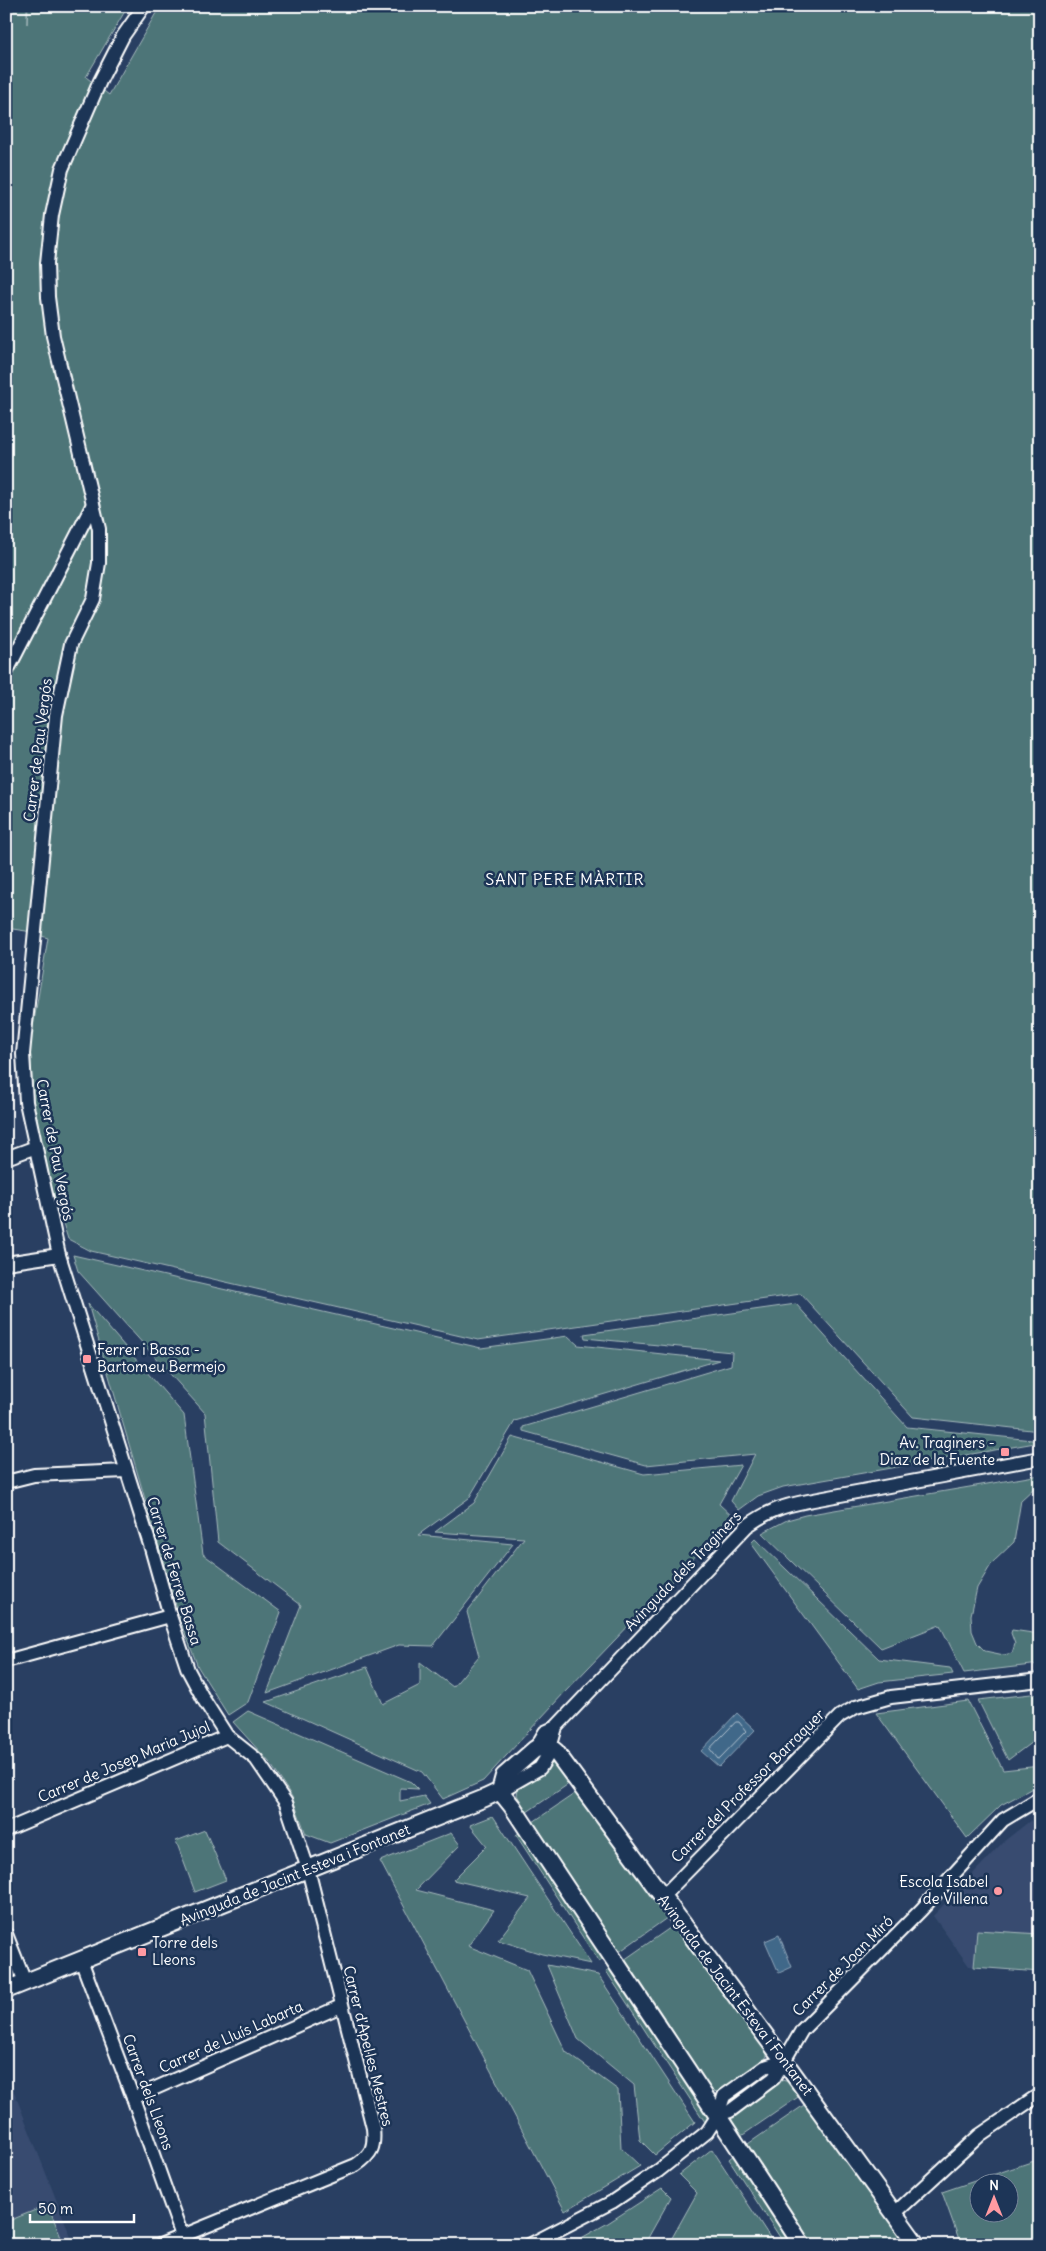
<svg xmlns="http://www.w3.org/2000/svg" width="1046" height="2251" font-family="Delius,sans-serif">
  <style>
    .built { fill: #374b6f }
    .green { fill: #4d7478; stroke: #a6babc; fill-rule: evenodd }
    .water { fill: #416889; stroke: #8da4b8 }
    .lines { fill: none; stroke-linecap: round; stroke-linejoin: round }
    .shore { stroke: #b3c3d0; stroke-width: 1 }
    .minor-casing { stroke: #fff; stroke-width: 16 }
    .tertiary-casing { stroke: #fff; stroke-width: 20 }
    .minor { stroke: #1d3557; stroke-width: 12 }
    .tertiary { stroke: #1d3557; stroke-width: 16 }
    .poi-dot { fill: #ff9aa2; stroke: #1d3557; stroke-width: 2 }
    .labels { text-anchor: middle; stroke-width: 5; stroke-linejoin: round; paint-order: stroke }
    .street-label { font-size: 15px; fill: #fff; stroke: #1d3557 }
    .poi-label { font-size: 15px; fill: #fff; stroke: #1d3557; text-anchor: start }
    .neighbourhood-label { font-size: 16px; letter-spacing: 1px; fill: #fff; stroke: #1d3557 }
  </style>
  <rect width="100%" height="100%" fill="#293f62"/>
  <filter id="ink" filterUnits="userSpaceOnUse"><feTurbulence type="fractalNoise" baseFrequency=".02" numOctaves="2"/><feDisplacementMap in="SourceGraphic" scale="10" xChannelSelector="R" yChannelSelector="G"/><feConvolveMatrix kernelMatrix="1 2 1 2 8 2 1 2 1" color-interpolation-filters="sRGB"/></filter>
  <g filter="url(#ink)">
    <g class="built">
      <polygon points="1031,1820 1040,1833 1040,1972 969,1966 933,1916 1003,1842"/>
      <polygon points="6,2071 74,2245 6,2245"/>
    </g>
    <g class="green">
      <polygon points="6,6 27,6 27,24 28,6 128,6 86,77 109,95 160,6 1040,6 1040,1431 913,1417 801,1294 478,1340 91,1251 68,1239 39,1147 34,1113 30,1045 48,938 26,931 6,928"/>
      <polygon points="73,1255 481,1348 568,1336 578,1345 719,1360 515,1421 469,1498 418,1535 513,1544 433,1646 399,1645 267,1693 301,1605 218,1542 205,1413 78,1271"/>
      <polygon points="88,1304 184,1415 203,1554 281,1612 248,1702 228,1715 198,1667 181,1622"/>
      <polygon points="796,1304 907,1427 1032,1440 1035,1443 783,1487 758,1496 739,1510 731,1501 755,1454 646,1465 523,1431 523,1427 731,1365 732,1352 585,1338 584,1334"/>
      <polygon points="512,1437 644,1474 741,1465 719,1504 733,1517 564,1693 483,1781 443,1799 422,1772 266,1702 367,1667 383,1704 420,1685 420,1662 453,1687 479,1656 467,1612 524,1538 435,1532 474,1503"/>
      <polygon points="1040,1475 1040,1488 1034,1488 1021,1500 1014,1542 992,1563 977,1588 971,1615 972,1631 977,1643 985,1651 1004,1655 1012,1653 1015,1644 1011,1633 1012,1630 1040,1634 1040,1664 964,1673 940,1625 881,1648 762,1533 787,1520 805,1515"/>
      <polygon points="755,1539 879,1659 950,1668 953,1674 879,1682 858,1689 751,1543"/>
      <polygon points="1040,1693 1040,1736 1008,1760 978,1700"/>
      <polygon points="968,1701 1003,1770 1040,1766 1040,1784 1001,1805 967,1838 876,1713"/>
      <polygon points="248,1711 411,1782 418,1789 400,1788 400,1801 424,1796 430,1804 330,1843 306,1834 292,1797 270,1763 233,1722"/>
      <polygon points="555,1763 573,1781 527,1812 517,1795 518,1788 547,1765"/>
      <polygon points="580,1790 671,1915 619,1952 533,1822"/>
      <polygon points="493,1816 591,1964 542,1954 498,1940 530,1898 453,1880 487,1846 470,1825"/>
      <polygon points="205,1830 226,1880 195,1892 176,1841"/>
      <polygon points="523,1830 606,1957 599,1962 516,1835"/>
      <polygon points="451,1833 460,1845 416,1890 494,1910 468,1946 527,1970 566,2052 618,2090 621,2148 640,2166 565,2211 380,1861"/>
      <polygon points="677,1923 767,2049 767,2056 763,2062 720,2092 711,2091 706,2086 624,1960"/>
      <polygon points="977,1930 1040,1934 1040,1972 974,1967"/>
      <polygon points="547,1965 598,1975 695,2122 655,2155 640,2140 634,2085 578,2039"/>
      <polygon points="612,1967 708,2116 705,2122 606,1971"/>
      <polygon points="781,2080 791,2082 801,2095 740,2137 731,2123 733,2115"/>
      <polygon points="807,2103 908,2240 902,2245 810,2245 745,2146"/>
      <polygon points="712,2149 775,2245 668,2245 697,2193 679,2175"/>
      <polygon points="735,2154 795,2245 785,2245 729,2159"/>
      <path d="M1040 2159V2238L1021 2245H961L942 2192ZM978 2184H1008V2214H978Z"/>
      <polygon points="662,2188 671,2197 644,2245 569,2245 608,2223"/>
      <polygon points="48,2205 64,2245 6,2245 6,2222"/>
    </g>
    <g class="water">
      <polygon points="737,1713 755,1730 719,1767 701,1751"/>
      <polygon points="779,1935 792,1967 779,1973 765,1941"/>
    </g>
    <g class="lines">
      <polygon class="shore" points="736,1722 739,1722 746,1731 720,1758 718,1759 710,1749"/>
      <defs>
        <g id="minor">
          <path d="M144 6 123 36 100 81 62 169 52 215 47 263 48 297 53 336 99 529V563L93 599 71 644 56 715 23 1054 26 1102 59 1255 151 1548 170 1616 188 1670 204 1700 227 1736 256 1759 286 1803 308 1869 373 2128C375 2147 372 2154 356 2165L160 2245"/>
          <polyline points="6,673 93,504"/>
          <polyline points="6,1158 36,1147"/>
          <polyline points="6,1263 59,1255"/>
          <polyline points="6,1482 34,1475 126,1471"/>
          <polyline points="6,1661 170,1616"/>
          <path d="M535 1749 545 1732 556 1727 747 1526C768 1511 782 1506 808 1501L1040 1458"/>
          <polyline points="500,1791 540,1768 548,1755 556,1727"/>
          <polyline points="6,1830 227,1736"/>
          <polyline points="662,1897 840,1716 856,1707 891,1697 1040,1680"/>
          <polyline points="6,1934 25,1982"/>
          <polyline points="81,1960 133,2098 182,2236"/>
          <polyline points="133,2098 341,2006"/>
          <polyline points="718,2115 730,2111 774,2078 802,2030 921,1910 1003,1820 1040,1798"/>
          <polyline points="895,2213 980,2135 1040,2094"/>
          <polyline points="529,2245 612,2202 658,2171 707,2132 718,2115 724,2096 765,2067 784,2061"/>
        </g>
        <g id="tertiary">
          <path d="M500 1791 512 1806C608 1952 707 2097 802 2245"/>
          <polyline points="6,1990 485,1798 500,1791 504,1776 535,1749 550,1747 556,1752 784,2061 917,2245"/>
        </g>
      </defs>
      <use href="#minor" class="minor-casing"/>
      <use href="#tertiary" class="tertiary-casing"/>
      <use href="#minor" class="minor"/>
      <use href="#tertiary" class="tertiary"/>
    </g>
  </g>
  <g class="poi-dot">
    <rect x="82" y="1354" width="10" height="10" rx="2.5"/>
    <rect x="1000" y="1447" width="10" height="10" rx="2.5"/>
    <circle cx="998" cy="1891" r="5"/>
    <rect x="137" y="1947" width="10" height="10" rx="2.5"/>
  </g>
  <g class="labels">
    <g class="street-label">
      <text transform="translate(38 750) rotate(-83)" y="5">Carrer de Pau Vergós</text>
      <text transform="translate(55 1150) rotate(79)" y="5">Carrer de Pau Vergós</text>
      <text transform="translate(174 1571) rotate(73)" y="5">Carrer de Ferrer Bassa</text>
      <text transform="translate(683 1571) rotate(-46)" y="5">Avinguda dels Traginers</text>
      <text transform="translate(124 1762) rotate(-23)" y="5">Carrer de Josep Maria Jujol</text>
      <text transform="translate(748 1786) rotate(-45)" y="5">Carrer del Professor Barraquer</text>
      <text transform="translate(295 1875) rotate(-22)" y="5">Avinguda de Jacint Esteva i Fontanet</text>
      <text transform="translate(843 1966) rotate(-45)" y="5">Carrer de Joan Miró</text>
      <text transform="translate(735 1995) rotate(53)" y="5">Avinguda de Jacint Esteva i Fontanet</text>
      <text transform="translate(231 2037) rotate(-24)" y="5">Carrer de Lluís Labarta</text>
      <text transform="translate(368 2046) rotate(76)" y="5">Carrer d'Apel·les Mestres</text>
      <text transform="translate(148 2092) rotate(70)" y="5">Carrer dels Lleons</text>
    </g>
    <g class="poi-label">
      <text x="97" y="1355">Ferrer i Bassa -<tspan x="97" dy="17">Bartomeu Bermejo</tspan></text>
      <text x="995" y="1448" text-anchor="end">Av. Traginers -<tspan x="995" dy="17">Diaz de la Fuente</tspan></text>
      <text x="988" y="1887" text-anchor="end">Escola Isabel<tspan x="988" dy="17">de Villena</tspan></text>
      <text x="152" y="1948">Torre dels<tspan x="152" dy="17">Lleons</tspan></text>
    </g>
    <g class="neighbourhood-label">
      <text x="565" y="885">SANT PERE MÀRTIR</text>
    </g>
  </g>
  <rect width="1046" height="2251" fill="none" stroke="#1d3557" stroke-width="25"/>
  <rect x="12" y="12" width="1021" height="2226" fill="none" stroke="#fff" stroke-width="2" filter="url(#ink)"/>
  <g transform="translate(994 2198)"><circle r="24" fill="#1d3557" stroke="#77869a"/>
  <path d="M0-4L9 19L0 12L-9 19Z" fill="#ff9aa2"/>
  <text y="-8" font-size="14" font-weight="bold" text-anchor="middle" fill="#ffffff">N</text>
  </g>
  <path d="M30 2214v8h104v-8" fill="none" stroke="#ffffff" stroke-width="2.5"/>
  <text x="38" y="2214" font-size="15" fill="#ffffff" stroke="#1d3557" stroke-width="4" paint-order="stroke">50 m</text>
</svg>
